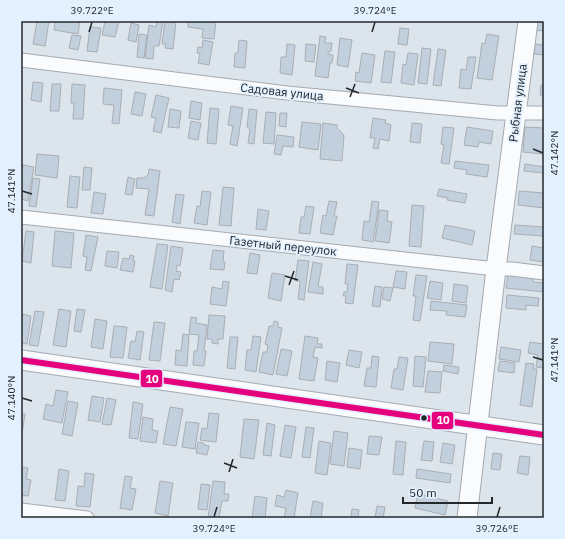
<svg xmlns="http://www.w3.org/2000/svg" width="565" height="539" font-family="'IBM Plex Sans',sans-serif">
  <style>
    .building { fill: #c2d0de; stroke: #a8aeb4 }
    .lines { fill: none; stroke-linecap: round; stroke-linejoin: round }
    .street-casing { stroke: #a4aab0; stroke-width: 15 }
    .secondary-casing { stroke: #a4aab0; stroke-width: 21 }
    .street { stroke: #fafbfc; stroke-width: 13 }
    .secondary { stroke: #fafbfc; stroke-width: 19 }
    .bus-1-casing { stroke: #e3f1ff; stroke-width: 9 }
    .bus-1 { stroke: #e5007d; stroke-width: 6 }
    .ticks { fill: none; stroke: #23282d; stroke-width: 1.5 }
    .bus-dot { fill: #23282d; stroke: #e3f1ff; stroke-width: 1.5 }
    .labels { text-anchor: middle; stroke-width: 3.5; stroke-linejoin: round; paint-order: stroke }
    .street-label { font-size: 12px; fill: #23282d; stroke: #e3f1ff }
    .line-badge { stroke: #e3f1ff; stroke-width: 1.5 }
    .badge-label { font-size: 11px; text-anchor: middle; font-weight: bold; fill: #fff }
    .neatline { fill: none; stroke: #23282d; stroke-width: 1.5 }
    .ticks-label { font-size: 10px; text-anchor: middle; fill: #23282d }
  </style>
  <rect width="100%" height="100%" fill="#dce4ec"/>
  <g class="building">
    <polygon points="37,21 49,21 45,46 33,44"/>
    <polygon points="55,21 80,21 78,34 54,30"/>
    <polygon points="105,21 119,21 115,37 102,35"/>
    <polygon points="157,21 163,21 159,46 154,46 153,59 145,58 149,25 156,27"/>
    <polygon points="165,21 176,22 173,49 165,48 166,44 162,44"/>
    <polygon points="188,21 216,21 214,39 202,38 203,29 188,27"/>
    <polygon points="536,21 544,21 544,31 535,30"/>
    <polygon points="131,23 139,25 136,42 128,40"/>
    <polygon points="90,27 101,28 97,52 87,51"/>
    <polygon points="400,28 409,29 407,45 398,44"/>
    <polygon points="139,34 147,35 144,58 137,57"/>
    <polygon points="487,34 499,36 492,80 477,78 482,43 485,44"/>
    <polygon points="72,35 81,36 78,50 69,48"/>
    <polygon points="320,36 326,37 325,43 332,43 331,51 328,52 328,54 333,55 332,63 330,63 328,78 315,76"/>
    <polygon points="340,38 352,40 348,67 337,65"/>
    <polygon points="203,40 213,42 209,65 198,63 200,53 197,53 198,47 202,48"/>
    <polygon points="239,40 247,41 245,68 234,67 235,53 238,53"/>
    <polygon points="287,44 295,45 292,75 280,73 281,57 286,57"/>
    <polygon points="306,44 316,45 314,62 305,61"/>
    <polygon points="535,44 544,45 544,55 534,54"/>
    <polygon points="422,48 431,49 427,84 418,83"/>
    <polygon points="438,49 446,50 441,86 433,85"/>
    <polygon points="385,51 395,52 391,83 381,82"/>
    <polygon points="362,53 375,55 371,83 355,81 356,72 359,73"/>
    <polygon points="408,53 418,54 414,85 401,83 403,64 406,65"/>
    <polygon points="468,57 476,57 471,89 459,88 461,69 466,70"/>
    <polygon points="33,82 43,83 41,102 31,100"/>
    <polygon points="52,84 61,84 59,111 50,111"/>
    <polygon points="72,84 85,85 83,119 73,119 74,103 71,103"/>
    <polygon points="541,85 544,85 544,95 540,95"/>
    <polygon points="104,88 122,90 119,124 112,123 114,105 103,104"/>
    <polygon points="135,92 146,94 142,116 131,114"/>
    <polygon points="156,95 169,98 161,133 153,131 156,118 151,117"/>
    <polygon points="191,101 202,103 200,120 189,118"/>
    <polygon points="231,106 243,108 237,146 230,144 233,126 228,125"/>
    <polygon points="210,108 219,109 216,144 207,143"/>
    <polygon points="170,109 181,111 179,128 168,127"/>
    <polygon points="249,109 257,110 254,144 248,143 250,129 247,127"/>
    <polygon points="266,112 276,113 274,144 263,143"/>
    <polygon points="280,113 287,113 286,127 279,126"/>
    <polygon points="373,118 386,120 385,123 391,125 389,141 380,139 378,149 373,148 375,138 370,138"/>
    <polygon points="191,121 201,123 198,140 188,138"/>
    <polygon points="302,122 321,124 318,150 299,147"/>
    <polygon points="323,123 337,125 337,128 344,135 342,161 320,159"/>
    <polygon points="412,123 422,124 420,143 410,142"/>
    <polygon points="443,127 454,128 449,164 441,163 444,145 441,144"/>
    <polygon points="467,127 493,131 491,144 479,142 478,147 464,145"/>
    <polygon points="525,127 544,128 543,154 523,152"/>
    <polygon points="277,135 294,137 293,147 283,146 281,155 274,154"/>
    <polygon points="37,154 59,156 57,178 35,175"/>
    <polygon points="455,161 489,165 487,177 466,174 467,170 454,168"/>
    <polygon points="525,164 544,167 544,173 524,171"/>
    <polygon points="23,165 34,167 28,201 21,199 21,177"/>
    <polygon points="84,167 92,168 90,190 82,190"/>
    <polygon points="149,169 160,171 154,216 145,215 149,189 136,188 137,178 144,178 148,175"/>
    <polygon points="70,176 80,177 77,208 67,207"/>
    <polygon points="128,177 135,179 132,195 125,194"/>
    <polygon points="33,178 40,179 36,207 29,206"/>
    <polygon points="223,187 234,188 231,226 219,225"/>
    <polygon points="439,189 467,194 465,203 447,200 448,198 437,196"/>
    <polygon points="202,191 211,192 207,225 194,223 197,206 200,207"/>
    <polygon points="519,191 544,193 544,208 518,205"/>
    <polygon points="94,192 106,194 103,214 91,213"/>
    <polygon points="176,194 184,195 180,224 172,222"/>
    <polygon points="329,201 337,202 334,216 337,216 333,235 320,233 323,215 326,216"/>
    <polygon points="372,201 379,202 373,242 362,240 364,221 369,222"/>
    <polygon points="412,205 424,206 421,247 409,246"/>
    <polygon points="306,206 314,207 310,234 299,233 301,217 304,217"/>
    <polygon points="258,209 269,211 266,230 256,229"/>
    <polygon points="379,210 388,211 387,221 392,222 389,243 375,241"/>
    <polygon points="445,225 475,231 472,245 442,238"/>
    <polygon points="515,225 544,227 544,236 514,234"/>
    <polygon points="26,231 34,232 31,263 22,261"/>
    <polygon points="55,231 74,233 71,268 52,266"/>
    <polygon points="86,235 98,237 91,271 85,270 87,257 83,256"/>
    <polygon points="157,244 168,245 162,289 150,287"/>
    <polygon points="171,246 183,248 180,266 177,265 176,271 181,272 179,280 174,279 172,292 165,290"/>
    <polygon points="532,246 544,248 544,262 530,260"/>
    <polygon points="213,250 224,251 223,262 225,262 224,270 210,269"/>
    <polygon points="107,251 119,252 117,268 105,266"/>
    <polygon points="250,253 260,255 257,274 247,273"/>
    <polygon points="130,255 134,256 133,261 135,261 133,272 120,270 123,258 129,259"/>
    <polygon points="298,260 309,261 304,300 298,299 300,281 295,281"/>
    <polygon points="313,262 322,264 318,286 323,287 323,294 308,292"/>
    <polygon points="347,264 358,265 353,304 345,303 346,296 343,296 344,292 347,292 348,284 345,284"/>
    <polygon points="396,271 407,272 405,289 393,287"/>
    <polygon points="272,273 285,275 281,301 268,298"/>
    <polygon points="416,275 427,276 420,321 413,320 416,296 413,296"/>
    <polygon points="508,275 533,277 533,282 544,283 544,292 506,288"/>
    <polygon points="223,281 229,282 226,306 210,304 212,287 222,289"/>
    <polygon points="430,281 443,283 441,300 427,298"/>
    <polygon points="454,284 468,286 466,303 452,301"/>
    <polygon points="375,286 382,287 380,307 372,306"/>
    <polygon points="384,287 393,288 390,301 382,299"/>
    <polygon points="507,295 539,298 538,306 526,305 526,310 506,308"/>
    <polygon points="431,301 467,305 465,317 446,315 447,311 430,310"/>
    <polygon points="59,309 71,311 66,347 53,345"/>
    <polygon points="77,309 85,310 81,332 74,331"/>
    <polygon points="35,311 44,312 38,346 29,345"/>
    <polygon points="21,314 31,316 27,344 21,343"/>
    <polygon points="209,315 225,316 223,339 218,339 218,344 212,343 212,339 207,339"/>
    <polygon points="191,317 197,318 196,323 207,325 204,351 206,351 204,366 193,365 194,351 197,351 199,335 189,334"/>
    <polygon points="95,319 107,321 103,349 91,347"/>
    <polygon points="274,321 278,322 278,327 282,328 273,375 259,372 263,352 267,352 268,345 265,344 269,326 273,326"/>
    <polygon points="154,322 165,323 160,361 149,360"/>
    <polygon points="114,326 127,327 123,358 110,357"/>
    <polygon points="137,331 144,332 140,360 128,358 131,341 135,342"/>
    <polygon points="183,334 189,335 187,366 175,365 176,350 181,351"/>
    <polygon points="253,336 261,337 256,372 245,370 247,350 251,350"/>
    <polygon points="305,336 318,338 317,344 322,344 322,348 315,347 313,357 318,358 314,381 299,379"/>
    <polygon points="230,337 238,337 235,369 227,368"/>
    <polygon points="430,342 454,344 452,364 428,361"/>
    <polygon points="530,342 544,344 544,368 536,367 538,355 528,353"/>
    <polygon points="501,347 521,350 519,362 499,359"/>
    <polygon points="281,349 292,351 287,376 276,374"/>
    <polygon points="349,350 362,352 359,368 346,365"/>
    <polygon points="372,356 379,357 376,387 364,386 367,368 371,368"/>
    <polygon points="415,356 426,357 423,387 413,386"/>
    <polygon points="399,357 408,358 403,390 391,388 394,369 397,369"/>
    <polygon points="327,361 340,363 337,382 325,380"/>
    <polygon points="500,361 515,363 514,373 498,371"/>
    <polygon points="526,363 534,364 533,369 537,369 532,407 520,405"/>
    <polygon points="444,365 459,367 458,374 443,371"/>
    <polygon points="428,371 442,372 440,393 425,392"/>
    <polygon points="56,390 68,392 62,423 43,419 46,404 53,406"/>
    <polygon points="92,396 104,398 100,422 88,420"/>
    <polygon points="107,398 116,400 111,425 102,424"/>
    <polygon points="68,401 78,403 72,436 62,434"/>
    <polygon points="133,402 143,404 138,439 129,438"/>
    <polygon points="170,407 183,409 176,446 163,444"/>
    <polygon points="209,413 219,414 216,442 200,440 202,428 207,429"/>
    <polygon points="21,414 25,414 22,434 21,434"/>
    <polygon points="143,417 153,419 152,430 158,431 156,443 140,441"/>
    <polygon points="244,419 259,420 254,459 240,457"/>
    <polygon points="186,422 199,423 195,449 182,447"/>
    <polygon points="267,423 275,425 271,456 263,455"/>
    <polygon points="285,425 296,427 291,458 280,456"/>
    <polygon points="306,427 314,428 310,458 302,457"/>
    <polygon points="334,431 348,433 344,466 330,464"/>
    <polygon points="369,436 382,437 379,455 367,454"/>
    <polygon points="319,441 331,443 327,475 315,473"/>
    <polygon points="396,441 406,442 403,475 393,474"/>
    <polygon points="424,441 434,442 432,461 421,460"/>
    <polygon points="198,442 204,443 204,445 209,446 207,455 196,453"/>
    <polygon points="443,443 455,445 452,464 440,462"/>
    <polygon points="349,448 362,450 360,469 347,467"/>
    <polygon points="493,453 502,454 500,470 491,469"/>
    <polygon points="520,456 530,457 528,475 517,473"/>
    <polygon points="22,467 28,468 26,479 31,480 28,496 21,495 21,476"/>
    <polygon points="59,469 69,471 65,501 55,500"/>
    <polygon points="417,469 451,474 450,483 416,478"/>
    <polygon points="85,473 94,474 90,507 76,506 78,486 84,487"/>
    <polygon points="125,476 132,477 130,488 136,489 132,510 120,508"/>
    <polygon points="160,481 173,483 168,516 155,513"/>
    <polygon points="213,481 225,482 224,494 229,494 228,501 222,501 219,518 208,518"/>
    <polygon points="201,484 210,485 207,510 198,509"/>
    <polygon points="286,490 298,493 294,518 284,518 286,508 275,506 277,495 284,497"/>
    <polygon points="418,494 448,501 445,515 415,508"/>
    <polygon points="255,496 267,498 265,518 252,518"/>
    <polygon points="313,501 323,503 321,518 310,518"/>
    <polygon points="377,506 385,507 383,518 375,518"/>
    <polygon points="352,509 359,510 358,518 351,518"/>
  </g>
  <g class="lines">
    <defs>
      <g id="street">
        <polyline points="21,60 287,93 498,113 544,113"/>
        <polyline points="21,217 496,269 512,269 544,273"/>
        <polyline points="21,510 87,518"/>
      </g>
      <g id="secondary">
        <polyline points="21,360 544,435"/>
        <polyline points="467,518 496,269 528,21"/>
      </g>
    </defs>
    <use href="#street" class="street-casing"/>
    <use href="#secondary" class="secondary-casing"/>
    <use href="#street" class="street"/>
    <use href="#secondary" class="secondary"/>
    <defs>
      <polyline id="bus-1" points="21,360 544,435"/>
    </defs>
    <use href="#bus-1" class="bus-1-casing"/>
    <use href="#bus-1" class="bus-1"/>
  </g>
  <path class="ticks" d="M89 32 92 22M372 32 375 22M346 88 359 93M350 97 355 84M533 149 543 153M22 191 32 194M285 276 298 280M289 285 294 271M533 357 543 360M22 398 32 401M224 463 237 468M229 472 233 459M214 517 217 507M497 517 500 507"/>
  <circle class="bus-dot" cx="424" cy="418" r="3.5"/>
  <g class="labels">
    <g class="street-label">
      <text transform="translate(282 92) rotate(6)" y="4">Садовая улица</text>
      <text transform="translate(518 103) rotate(-83)" y="4">Рыбная улица</text>
      <text transform="translate(283 246) rotate(6)" y="4">Газетный переулок</text>
    </g>
  </g>
  <g class="line-badge">
    <rect x="140" y="369" width="23" height="19" rx="4" fill="#e5007d"/>
    <rect x="431" y="411" width="23" height="19" rx="4" fill="#e5007d"/>
  </g>
  <g class="badge-label">
    <text x="152" y="383">10</text>
    <text x="443" y="424">10</text>
  </g>
  <rect width="565" height="539" fill="none" stroke="#e3f1ff" stroke-width="44"/>
  <path d="M403 497v6h89v-6" fill="none" stroke="#23282d" stroke-width="2"/>
  <text x="409" y="497" font-size="12" fill="#23282d" stroke="#e3f1ff" stroke-width="3" paint-order="stroke">50 m</text>
  <rect x="22" y="22" width="521" height="495" class="neatline"/>
  <g class="ticks-label">
    <text x="92" y="14">39.722°E</text>
    <text x="375" y="14">39.724°E</text>
    <text transform="translate(554 153) rotate(-90)" y="4">47.142°N</text>
    <text transform="translate(11 191) rotate(-90)" y="4">47.141°N</text>
    <text transform="translate(554 360) rotate(-90)" y="4">47.141°N</text>
    <text transform="translate(11 398) rotate(-90)" y="4">47.140°N</text>
    <text x="214" y="532">39.724°E</text>
    <text x="497" y="532">39.726°E</text>
  </g>
</svg>
